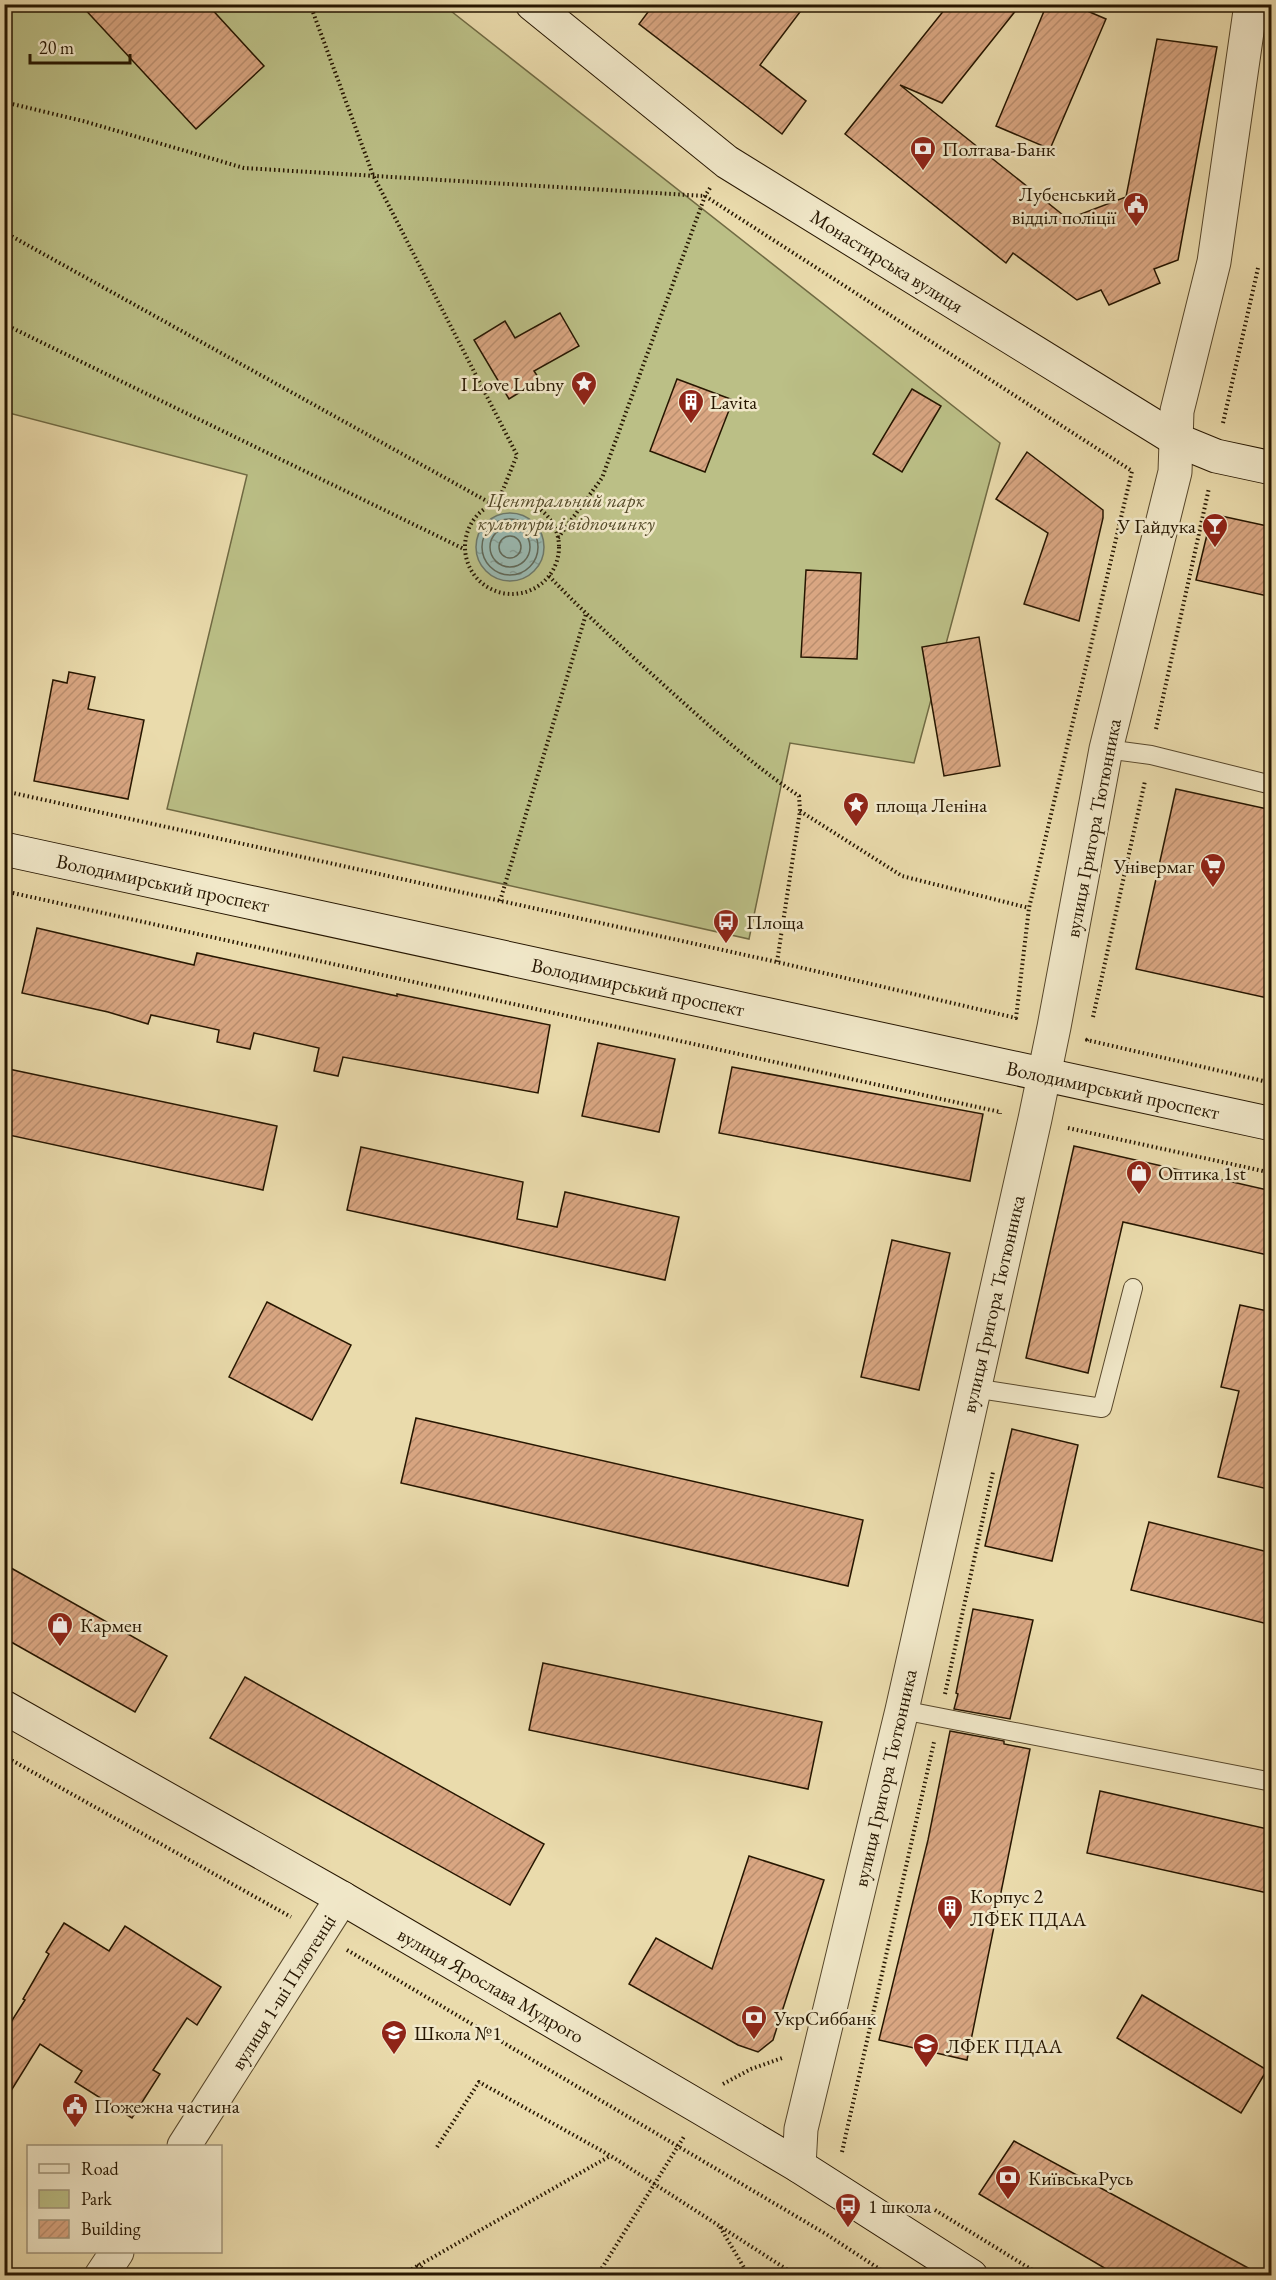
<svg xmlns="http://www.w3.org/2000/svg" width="1276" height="2280" font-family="'EB Garamond',serif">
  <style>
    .green { fill: #bbbf86; stroke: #706a43; stroke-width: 1.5 }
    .water { fill: url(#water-ripples); stroke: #6c786a; stroke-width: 1.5 }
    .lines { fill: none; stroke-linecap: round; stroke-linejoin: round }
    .shore { stroke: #606858; stroke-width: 1.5 }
    .building { fill: url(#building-hatch); stroke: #261600; stroke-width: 1.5 }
    .service-casing { stroke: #57472b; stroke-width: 20 }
    .minor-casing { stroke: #57472b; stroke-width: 35 }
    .secondary-casing { stroke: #261600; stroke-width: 35 }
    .path { stroke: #261600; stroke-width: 4; stroke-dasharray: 1.5 3; stroke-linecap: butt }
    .service { stroke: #f1e8c9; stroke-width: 18 }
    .minor { stroke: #f1e8c9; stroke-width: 33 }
    .secondary { stroke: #f1e8c9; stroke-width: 33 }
    .labels { text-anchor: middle; stroke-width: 5; stroke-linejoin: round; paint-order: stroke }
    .poi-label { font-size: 20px; fill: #261600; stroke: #f1e8c9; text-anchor: start }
    .street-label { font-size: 20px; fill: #261600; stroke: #f1e8c9 }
    .park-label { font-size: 20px; font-style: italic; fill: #534928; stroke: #f1e8c9 }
  </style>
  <defs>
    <pattern id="water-ripples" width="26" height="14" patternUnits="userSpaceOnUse" patternTransform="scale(1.5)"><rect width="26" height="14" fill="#9ab9b1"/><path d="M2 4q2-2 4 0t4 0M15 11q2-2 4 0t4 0" fill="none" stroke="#859e96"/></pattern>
    <pattern id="building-hatch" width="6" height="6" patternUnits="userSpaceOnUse" patternTransform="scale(1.5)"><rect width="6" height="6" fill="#d9a682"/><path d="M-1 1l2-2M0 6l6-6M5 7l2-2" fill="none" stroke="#ba8e6e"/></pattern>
  </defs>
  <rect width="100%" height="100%" fill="#eadbac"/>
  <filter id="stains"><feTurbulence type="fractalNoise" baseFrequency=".00333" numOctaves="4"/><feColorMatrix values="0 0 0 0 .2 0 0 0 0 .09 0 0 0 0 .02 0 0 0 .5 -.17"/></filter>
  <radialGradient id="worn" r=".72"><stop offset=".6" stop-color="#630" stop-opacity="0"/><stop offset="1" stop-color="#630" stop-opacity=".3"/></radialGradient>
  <polygon class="green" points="442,4 1000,443 914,763 790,743 749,939 167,809 247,475 5,412 5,5"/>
  <circle class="water" cx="510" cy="547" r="34"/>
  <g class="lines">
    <g class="shore">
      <circle cx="510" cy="547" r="28"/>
      <circle cx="510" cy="547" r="20"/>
      <circle cx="510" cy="547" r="11"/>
    </g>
  </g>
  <g class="building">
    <polygon points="80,4 207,4 264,66 196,129"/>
    <polygon points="654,4 806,4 760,65 806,101 782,134 639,24"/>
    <polygon points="949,4 1021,4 942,103 900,85 1068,219 1126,197 1157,39 1217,47 1178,260 1154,269 1160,283 1109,305 1101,290 1077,300 1013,253 1006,263 845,134"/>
    <polygon points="1047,4 1071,4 1106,19 1050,149 996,126"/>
    <polygon points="560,313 579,346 534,371 540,380 509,399 474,340 505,321 515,338"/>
    <polygon points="677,379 733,400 705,472 650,451"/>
    <polygon points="912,389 941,406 902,472 873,454"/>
    <polygon points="1027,452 1103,510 1103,518 1079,621 1024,604 1048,533 996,499"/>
    <polygon points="1212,514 1272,527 1272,597 1196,580"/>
    <polygon points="806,570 861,573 857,659 801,657"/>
    <polygon points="979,637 1000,766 944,776 922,647"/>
    <polygon points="69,672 95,677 88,709 144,720 128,799 34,781 53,680 67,683"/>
    <polygon points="1176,789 1272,810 1272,999 1136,969"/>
    <polygon points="37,928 194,965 197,953 397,996 397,994 550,1025 538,1093 343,1057 338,1076 314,1071 319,1048 254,1033 250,1049 217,1042 219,1030 151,1015 148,1024 108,1012 22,993"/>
    <polygon points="598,1043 675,1059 659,1132 582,1116"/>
    <polygon points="732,1067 983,1114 970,1181 719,1133"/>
    <polygon points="4,1068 277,1126 263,1190 4,1134"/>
    <polygon points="1074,1146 1272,1191 1272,1256 1123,1222 1088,1373 1026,1358"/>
    <polygon points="361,1147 523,1182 517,1219 557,1227 565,1192 679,1217 665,1280 347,1210"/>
    <polygon points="892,1240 950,1253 919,1390 861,1377"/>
    <polygon points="267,1302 351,1345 312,1420 229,1377"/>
    <polygon points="1240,1305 1272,1312 1272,1490 1218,1477 1239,1391 1221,1387"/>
    <polygon points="416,1418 863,1520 848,1586 401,1483"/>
    <polygon points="1012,1429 1078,1445 1052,1561 985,1546"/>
    <polygon points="1149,1522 1272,1553 1272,1625 1131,1590"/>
    <polygon points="4,1564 167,1656 135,1712 4,1638"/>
    <polygon points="973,1609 1033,1620 1010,1719 954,1709 958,1694 956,1693"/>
    <polygon points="543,1663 822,1722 808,1789 529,1730"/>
    <polygon points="245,1677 544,1844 510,1905 210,1738"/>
    <polygon points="950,1731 1004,1741 1004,1744 1030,1749 967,2060 879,2040 928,1840"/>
    <polygon points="1100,1791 1272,1830 1272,1894 1087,1853"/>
    <polygon points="749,1856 824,1880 773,2040 758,2052 738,2045 629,1984 656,1938 712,1969"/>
    <polygon points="64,1923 109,1951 125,1926 221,1987 197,2025 187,2018 153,2070 160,2074 132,2118 75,2082 82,2071 40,2044 4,2102 4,2033 25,2000 23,1999 49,1954 46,1952"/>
    <polygon points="1142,1995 1267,2070 1241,2113 1117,2038"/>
    <polygon points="1014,2141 1263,2276 1118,2276 979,2194"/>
  </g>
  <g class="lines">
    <defs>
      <g id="service">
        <polyline points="1106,749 1151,755 1272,785"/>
        <polyline points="973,1388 1102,1408 1133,1288"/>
        <polyline points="902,1710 1272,1782"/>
      </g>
      <g id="minor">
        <polyline points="184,2146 342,1898"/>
        <polyline points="799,2166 801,2129 902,1710 1035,1119 1054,1027 1106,749 1175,472 1177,411 1214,262 1251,4"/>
        <polyline points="101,2276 117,2252"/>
      </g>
      <g id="secondary">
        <polyline points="532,4 727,162 1177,440 1216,456 1272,468"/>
        <polyline points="4,849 1272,1124"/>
        <polyline points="4,1707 342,1898 701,2108 799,2166 971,2276"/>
      </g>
    </defs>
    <use href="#service" class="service-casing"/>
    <use href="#minor" class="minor-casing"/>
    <use href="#secondary" class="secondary-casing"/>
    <g class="path">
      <polyline points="310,4 373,175 517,455 498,502"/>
      <polyline points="4,102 83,121 244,168 705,196 1132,471 1029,908 1016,1018 777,962 4,791"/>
      <polyline points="4,232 492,504"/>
      <polyline points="4,324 464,549"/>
      <polyline points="1223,423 1258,268"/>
      <circle cx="512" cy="547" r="47"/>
      <polyline points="558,538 602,478 705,196 710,188"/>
      <path d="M549 576C586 615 625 650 665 686 708 725 750 763 799 796L800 811 777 962"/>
      <polyline points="1156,729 1209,488"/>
      <polyline points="800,811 902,876 1029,908"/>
      <polyline points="4,891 1000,1112 1000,1114"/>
      <polyline points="500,901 586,614"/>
      <polyline points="1093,1017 1145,781"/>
      <polyline points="1088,1039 1087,1040 1272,1083"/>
      <polyline points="1068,1128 1272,1173"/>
      <polyline points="945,1694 993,1472"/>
      <polyline points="4,1756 291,1917"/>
      <polyline points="347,1950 826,2234 890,2276"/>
      <polyline points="723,2084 751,2069 782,2058 783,2056"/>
      <polyline points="437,2147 479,2082 611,2156 797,2276"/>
      <polyline points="842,2152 934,1742"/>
      <polyline points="935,2210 1042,2276"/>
      <polyline points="720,2227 749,2276"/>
      <polyline points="417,2265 436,2276"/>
      <polyline points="400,2276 610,2156"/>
      <polyline points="597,2276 685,2135"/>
    </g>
    <use href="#service" class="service"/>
    <use href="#minor" class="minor"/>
    <use href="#secondary" class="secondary"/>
  </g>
  <defs>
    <symbol id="bank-pin" viewBox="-11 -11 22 30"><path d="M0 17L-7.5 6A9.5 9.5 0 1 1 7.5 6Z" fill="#8f2418" stroke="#f1e8c9"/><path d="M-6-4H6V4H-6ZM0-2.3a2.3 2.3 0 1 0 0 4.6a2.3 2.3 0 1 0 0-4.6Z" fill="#fff"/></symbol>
    <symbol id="civic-pin" viewBox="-11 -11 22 30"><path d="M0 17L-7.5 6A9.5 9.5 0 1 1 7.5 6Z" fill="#8f2418" stroke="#f1e8c9"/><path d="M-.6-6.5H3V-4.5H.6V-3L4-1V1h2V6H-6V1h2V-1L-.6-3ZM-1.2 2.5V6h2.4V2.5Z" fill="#fff"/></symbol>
    <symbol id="sight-pin" viewBox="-11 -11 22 30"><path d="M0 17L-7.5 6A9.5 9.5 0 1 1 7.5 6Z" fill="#8f2418" stroke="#f1e8c9"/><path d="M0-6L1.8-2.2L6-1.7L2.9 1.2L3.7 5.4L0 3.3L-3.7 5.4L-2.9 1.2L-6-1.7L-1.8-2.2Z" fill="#fff"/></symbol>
    <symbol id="building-pin" viewBox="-11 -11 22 30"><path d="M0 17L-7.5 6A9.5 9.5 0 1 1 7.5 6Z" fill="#8f2418" stroke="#f1e8c9"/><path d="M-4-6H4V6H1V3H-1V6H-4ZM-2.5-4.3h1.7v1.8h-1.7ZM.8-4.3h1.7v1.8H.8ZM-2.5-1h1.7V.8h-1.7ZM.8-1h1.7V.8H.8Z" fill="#fff"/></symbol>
    <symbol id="bar-pin" viewBox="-11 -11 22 30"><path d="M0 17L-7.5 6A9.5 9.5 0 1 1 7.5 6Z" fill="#8f2418" stroke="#f1e8c9"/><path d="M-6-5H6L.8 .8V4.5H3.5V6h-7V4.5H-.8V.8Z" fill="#fff"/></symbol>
    <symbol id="supermarket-pin" viewBox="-11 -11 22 30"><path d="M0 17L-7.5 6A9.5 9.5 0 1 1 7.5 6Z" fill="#8f2418" stroke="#f1e8c9"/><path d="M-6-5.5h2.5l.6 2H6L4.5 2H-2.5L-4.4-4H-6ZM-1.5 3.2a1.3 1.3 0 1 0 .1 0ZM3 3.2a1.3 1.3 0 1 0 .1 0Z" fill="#fff"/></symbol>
    <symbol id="bus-pin" viewBox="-11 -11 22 30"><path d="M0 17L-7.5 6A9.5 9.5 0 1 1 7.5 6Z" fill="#8f2418" stroke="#f1e8c9"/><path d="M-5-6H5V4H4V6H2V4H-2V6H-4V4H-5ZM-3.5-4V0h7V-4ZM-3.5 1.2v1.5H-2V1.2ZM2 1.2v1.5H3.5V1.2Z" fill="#fff"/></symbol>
    <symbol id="shop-pin" viewBox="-11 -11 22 30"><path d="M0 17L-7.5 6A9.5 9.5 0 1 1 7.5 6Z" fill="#8f2418" stroke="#f1e8c9"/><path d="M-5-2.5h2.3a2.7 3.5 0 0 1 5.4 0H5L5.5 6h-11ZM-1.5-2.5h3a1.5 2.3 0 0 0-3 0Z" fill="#fff"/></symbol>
    <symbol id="school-pin" viewBox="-11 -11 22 30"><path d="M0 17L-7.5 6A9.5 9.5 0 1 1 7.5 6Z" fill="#8f2418" stroke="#f1e8c9"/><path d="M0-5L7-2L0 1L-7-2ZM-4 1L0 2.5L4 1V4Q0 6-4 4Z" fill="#fff"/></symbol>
    <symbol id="university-pin" viewBox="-11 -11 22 30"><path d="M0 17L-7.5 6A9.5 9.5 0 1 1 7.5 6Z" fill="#8f2418" stroke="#f1e8c9"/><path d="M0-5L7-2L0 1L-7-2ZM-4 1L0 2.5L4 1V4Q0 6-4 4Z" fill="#fff"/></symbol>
  </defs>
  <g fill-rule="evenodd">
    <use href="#bank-pin" x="908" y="134" width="30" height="40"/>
    <use href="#civic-pin" x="1121" y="190" width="30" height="40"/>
    <use href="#sight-pin" x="569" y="369" width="30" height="40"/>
    <use href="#building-pin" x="676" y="387" width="30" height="40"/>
    <use href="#bar-pin" x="1200" y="511" width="30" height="40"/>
    <use href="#sight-pin" x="841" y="790" width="30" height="40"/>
    <use href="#supermarket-pin" x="1198" y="851" width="30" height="40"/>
    <use href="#bus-pin" x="711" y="907" width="30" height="40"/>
    <use href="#shop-pin" x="1124" y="1158" width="30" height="40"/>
    <use href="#shop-pin" x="45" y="1610" width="30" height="40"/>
    <use href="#building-pin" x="935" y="1893" width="30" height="40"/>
    <use href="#bank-pin" x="739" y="2003" width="30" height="40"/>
    <use href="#school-pin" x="379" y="2018" width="30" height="40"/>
    <use href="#university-pin" x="911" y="2031" width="30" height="40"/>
    <use href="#civic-pin" x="60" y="2091" width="30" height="40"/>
    <use href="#bank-pin" x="993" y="2163" width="30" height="40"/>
    <use href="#bus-pin" x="833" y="2191" width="30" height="40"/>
  </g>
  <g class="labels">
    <g class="poi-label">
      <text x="942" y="156">Полтава-Банк</text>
      <text x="1116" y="201" text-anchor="end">Лубенський<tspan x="1116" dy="23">відділ поліції</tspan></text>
      <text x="564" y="391" text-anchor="end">I Love Lubny</text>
      <text x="710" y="409">Lavita</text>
      <text x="1196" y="533" text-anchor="end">У Гайдука</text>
      <text x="876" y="812">площа Леніна</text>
      <text x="1194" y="873" text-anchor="end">Універмаг</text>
      <text x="746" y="929">Площа</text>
      <text x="1158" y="1180">Оптика 1st</text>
      <text x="80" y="1632">Кармен</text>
      <text x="970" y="1903">Корпус 2<tspan x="970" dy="23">ЛФЕК ПДАА</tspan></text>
      <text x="774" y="2025">УкрСиббанк</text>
      <text x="414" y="2040">Школа №1</text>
      <text x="946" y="2053">ЛФЕК ПДАА</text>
      <text x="94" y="2113">Пожежна частина</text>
      <text x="1028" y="2185">КиївськаРусь</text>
      <text x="868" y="2213">1 школа</text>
    </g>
    <g class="street-label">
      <text transform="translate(887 261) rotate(32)" y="7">Монастирська вулиця</text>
      <text transform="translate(1093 828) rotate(-79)" y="7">вулиця Григора Тютюнника</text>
      <text transform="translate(163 883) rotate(12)" y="7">Володимирський проспект</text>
      <text transform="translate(638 987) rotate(12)" y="7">Володимирський проспект</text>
      <text transform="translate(1113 1090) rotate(12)" y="7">Володимирський проспект</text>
      <text transform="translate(993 1304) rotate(-77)" y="7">вулиця Григора Тютюнника</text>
      <text transform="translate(885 1778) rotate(-77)" y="7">вулиця Григора Тютюнника</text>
      <text transform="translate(491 1985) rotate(30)" y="7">вулиця Ярослава Мудрого</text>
      <text transform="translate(283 1992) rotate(-58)" y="7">вулиця 1-ші Плютенці</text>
    </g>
    <g class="park-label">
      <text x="566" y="507">Центральний парк<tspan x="566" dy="23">культури і відпочинку</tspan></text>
    </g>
  </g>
  <rect width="1276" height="2280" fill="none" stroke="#eadbac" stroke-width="24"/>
  <rect x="6" y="6" width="1264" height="2268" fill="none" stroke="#261600" stroke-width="3"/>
  <rect x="12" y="12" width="1252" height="2256" fill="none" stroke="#261600" stroke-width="1.5"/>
  <rect x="27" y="2145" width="195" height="108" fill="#f1e8c9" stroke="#a09479" stroke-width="1.5"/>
  <rect x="39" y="2164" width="30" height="9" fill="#f1e8c9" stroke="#a09479" stroke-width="1.5"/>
  <text x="81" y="2175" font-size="18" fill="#261600">Road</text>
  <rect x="39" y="2190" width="30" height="18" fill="#bbbf86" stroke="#a09479" stroke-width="1.5"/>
  <text x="81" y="2205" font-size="18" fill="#261600">Park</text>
  <rect x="39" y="2220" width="30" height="18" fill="url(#building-hatch)" stroke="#a09479" stroke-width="1.5"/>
  <text x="81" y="2235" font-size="18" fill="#261600">Building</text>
  <path d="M30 54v9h100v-9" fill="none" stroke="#261600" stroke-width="3"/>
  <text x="39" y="54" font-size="18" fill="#261600" stroke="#f1e8c9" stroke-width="4.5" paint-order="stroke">20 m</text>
  <rect width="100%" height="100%" filter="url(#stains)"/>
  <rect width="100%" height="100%" fill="url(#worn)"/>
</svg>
